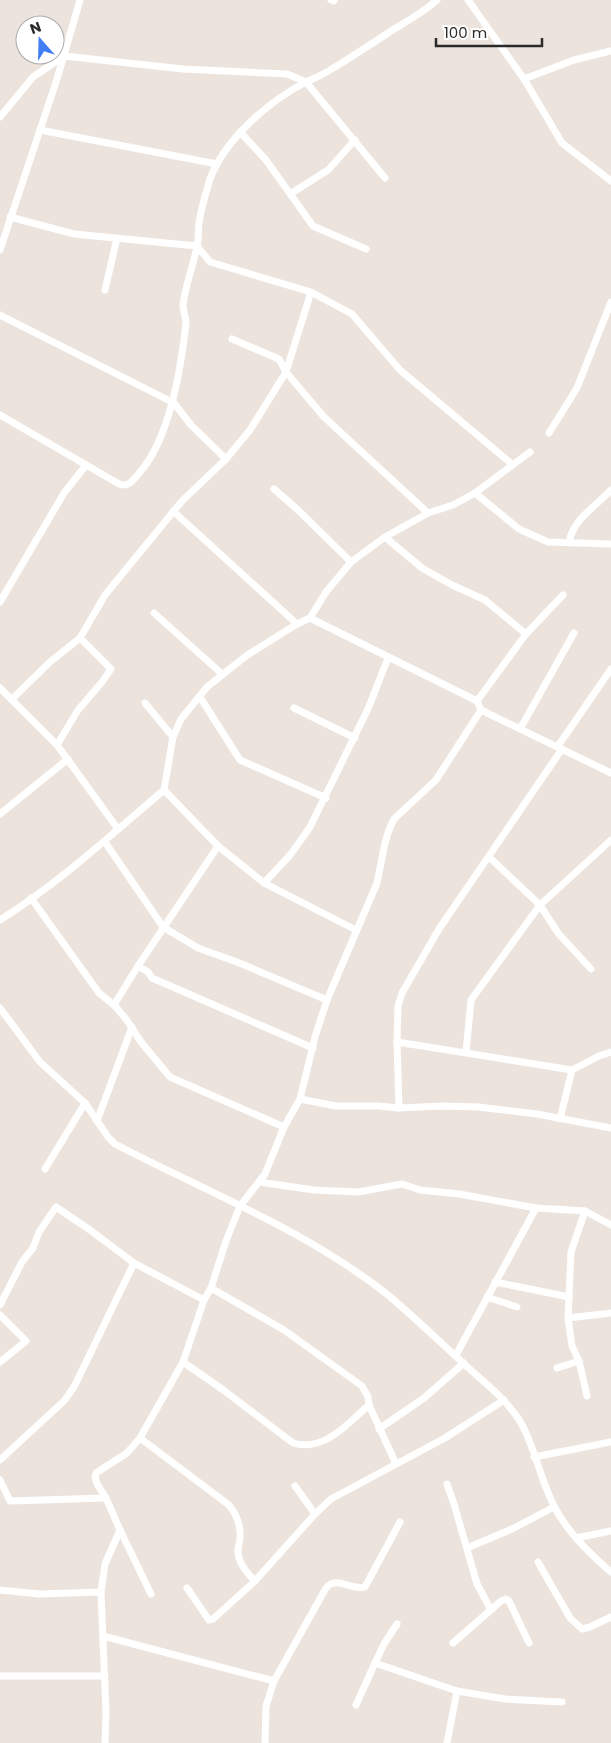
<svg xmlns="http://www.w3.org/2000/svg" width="611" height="1743" font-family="Poppins,sans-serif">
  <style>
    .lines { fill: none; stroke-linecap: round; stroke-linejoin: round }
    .minor { stroke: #fff; stroke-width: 7 }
  </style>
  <rect width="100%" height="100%" fill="#ece3dc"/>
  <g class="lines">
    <g class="minor">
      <polyline points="331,0 334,1"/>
      <polyline points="468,0 524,79 562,143 611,181"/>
      <polyline points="524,79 574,60 611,51"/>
      <polyline points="0,117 33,77 64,56 183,69 287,74 306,82 385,178"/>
      <polyline points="40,130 217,164"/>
      <polyline points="240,132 266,160 313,226 366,249"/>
      <polyline points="290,194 328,170 355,140"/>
      <polyline points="10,217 74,234 197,246 210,262 311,292 352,314 400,370 513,465"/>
      <polyline points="0,250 57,79 80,0"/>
      <polyline points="105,290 117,238"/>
      <polyline points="0,315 174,403 191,425 226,459"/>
      <polyline points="232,339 279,359 286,372 324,417 428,513"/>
      <path d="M0 415 119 484C129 488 134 479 140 472 170 438 181 368 186 323 186 317 183 311 183 305 185 285 194 265 197 246 199 238 198 231 199 223 201 209 206 193 210 179 225 139 269 101 306 82 314 78 323 75 330 70 352 57 373 43 394 29 409 20 424 12 437 0"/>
      <polyline points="549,433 577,388 611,302"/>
      <polyline points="274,489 299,511 351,562"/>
      <polyline points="475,493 519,529 548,542 611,544"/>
      <polyline points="173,511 297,624"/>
      <polyline points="385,537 422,568 452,585 485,600 526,634"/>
      <path d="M569 543C572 520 596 506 611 490"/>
      <polyline points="0,602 64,493 86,465"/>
      <polyline points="154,613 222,674"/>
      <polyline points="310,618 477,701 481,710 611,773"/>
      <polyline points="0,688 57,745 118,829"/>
      <polyline points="200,697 240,760 326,798"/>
      <polyline points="12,699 50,662 80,638"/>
      <polyline points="477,701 526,634 563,595"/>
      <polyline points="145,703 173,737"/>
      <polyline points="294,708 355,738"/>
      <polyline points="520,729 574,633"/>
      <polyline points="57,745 78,710 102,682 111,669 80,638 105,595 182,501 226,459 250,430 286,372 311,292"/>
      <polyline points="558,746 611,669"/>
      <polyline points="164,790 218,846 264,883 356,930"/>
      <polyline points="0,814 68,759"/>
      <polyline points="105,842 163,927 198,948 237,962 327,1000"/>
      <polyline points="489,857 540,905 558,933 591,969"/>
      <polyline points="264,883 291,854 310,827 368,709 388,658"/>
      <polyline points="31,898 99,993 114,1005 126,1019 141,1042 170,1077 284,1127"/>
      <path d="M0 920C59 883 111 835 164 790L173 737 181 719 207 687 246 656 297 624 310 618 326 592 351 562 385 537 428 513 453 505 475 493 530 452"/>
      <polyline points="138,966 148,972 152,978 313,1048"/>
      <polyline points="114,1005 138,966 218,846"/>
      <path d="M0 1008 40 1062 85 1103 108 1137 115 1144C207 1192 306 1230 388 1295 414 1317 439 1341 464 1364 484 1382 505 1398 520 1421 535 1447 540 1479 554 1506 566 1530 591 1555 611 1572"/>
      <polyline points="397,1042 572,1070"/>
      <polyline points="466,1052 471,1000 540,905 611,840"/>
      <polyline points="300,1099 336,1106 378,1106 399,1108 443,1106 478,1107 537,1114 611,1128"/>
      <polyline points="399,1108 397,1042 398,1006 402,993 439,929 562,749"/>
      <polyline points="560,1119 572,1070 599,1056 611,1052"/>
      <polyline points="97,1121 132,1027"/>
      <polyline points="45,1169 85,1103"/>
      <polyline points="259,1182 314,1190 358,1192 402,1184 420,1190 459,1194 536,1208 585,1211 611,1225"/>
      <polyline points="585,1211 571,1252 568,1318 572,1346 579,1361 587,1396"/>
      <polyline points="495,1282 569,1297"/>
      <polyline points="487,1297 517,1307"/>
      <polyline points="0,1305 22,1262 33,1248 39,1232 56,1207 90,1230 134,1263 204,1300"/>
      <polyline points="0,1315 26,1341 0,1362"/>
      <polyline points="568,1318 611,1313"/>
      <polyline points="456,1355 536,1208"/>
      <path d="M183 1362 222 1389 293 1443C325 1452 347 1424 369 1405L368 1397 362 1386 284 1330 211 1288"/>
      <polyline points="557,1368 579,1361"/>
      <polyline points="369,1405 396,1464"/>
      <polyline points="379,1429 424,1398 464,1363"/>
      <path d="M140 1438 229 1505C237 1515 241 1525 240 1538 240 1542 238 1546 238 1550 238 1563 247 1573 255 1581"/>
      <polyline points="534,1457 611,1442"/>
      <polyline points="0,1460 64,1401 74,1387 134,1263"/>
      <polyline points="0,1480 10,1501 106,1498"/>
      <polyline points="447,1484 454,1504 477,1584 491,1610"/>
      <polyline points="295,1486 315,1514"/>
      <polyline points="120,1530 151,1594"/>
      <polyline points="576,1538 611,1531"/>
      <polyline points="467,1548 512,1529 554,1507"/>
      <polyline points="538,1562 570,1618 582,1629 590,1627 611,1617"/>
      <polyline points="187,1588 209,1620 213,1619 255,1581 315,1514 331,1499 445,1438 504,1400"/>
      <polyline points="0,1590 39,1594 101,1592"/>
      <polyline points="103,1636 274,1681"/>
      <polyline points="453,1643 501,1601 506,1599 509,1601 529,1643"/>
      <polyline points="375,1663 384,1644 397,1624"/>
      <polyline points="0,1676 105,1676"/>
      <polyline points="356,1705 375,1663 457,1691 505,1699 562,1702"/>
      <polyline points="105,1743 106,1712 101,1592 105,1564 120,1530 106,1498 97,1484 95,1477 96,1473 127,1453 140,1438 183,1362 204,1300 211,1288 226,1241 240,1206 265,1174 284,1127 300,1099 315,1037 327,1000 377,883 385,843 389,830 394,819 436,780 481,710"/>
      <path d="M265 1743 266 1706 274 1681 326 1588C337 1575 351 1591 365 1587L400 1522"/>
      <polyline points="447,1743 457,1691"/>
    </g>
  </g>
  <g transform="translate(40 40) rotate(340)"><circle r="24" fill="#ffffff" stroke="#aaaaaa"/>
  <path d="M0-4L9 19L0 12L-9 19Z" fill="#417df4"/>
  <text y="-8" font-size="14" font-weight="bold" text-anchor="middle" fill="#2a2a2a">N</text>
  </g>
  <path d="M436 38v8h106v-8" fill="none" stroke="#2a2a2a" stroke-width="2.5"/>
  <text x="444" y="38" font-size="15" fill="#2a2a2a" stroke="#ffffff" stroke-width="4" paint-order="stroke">100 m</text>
</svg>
